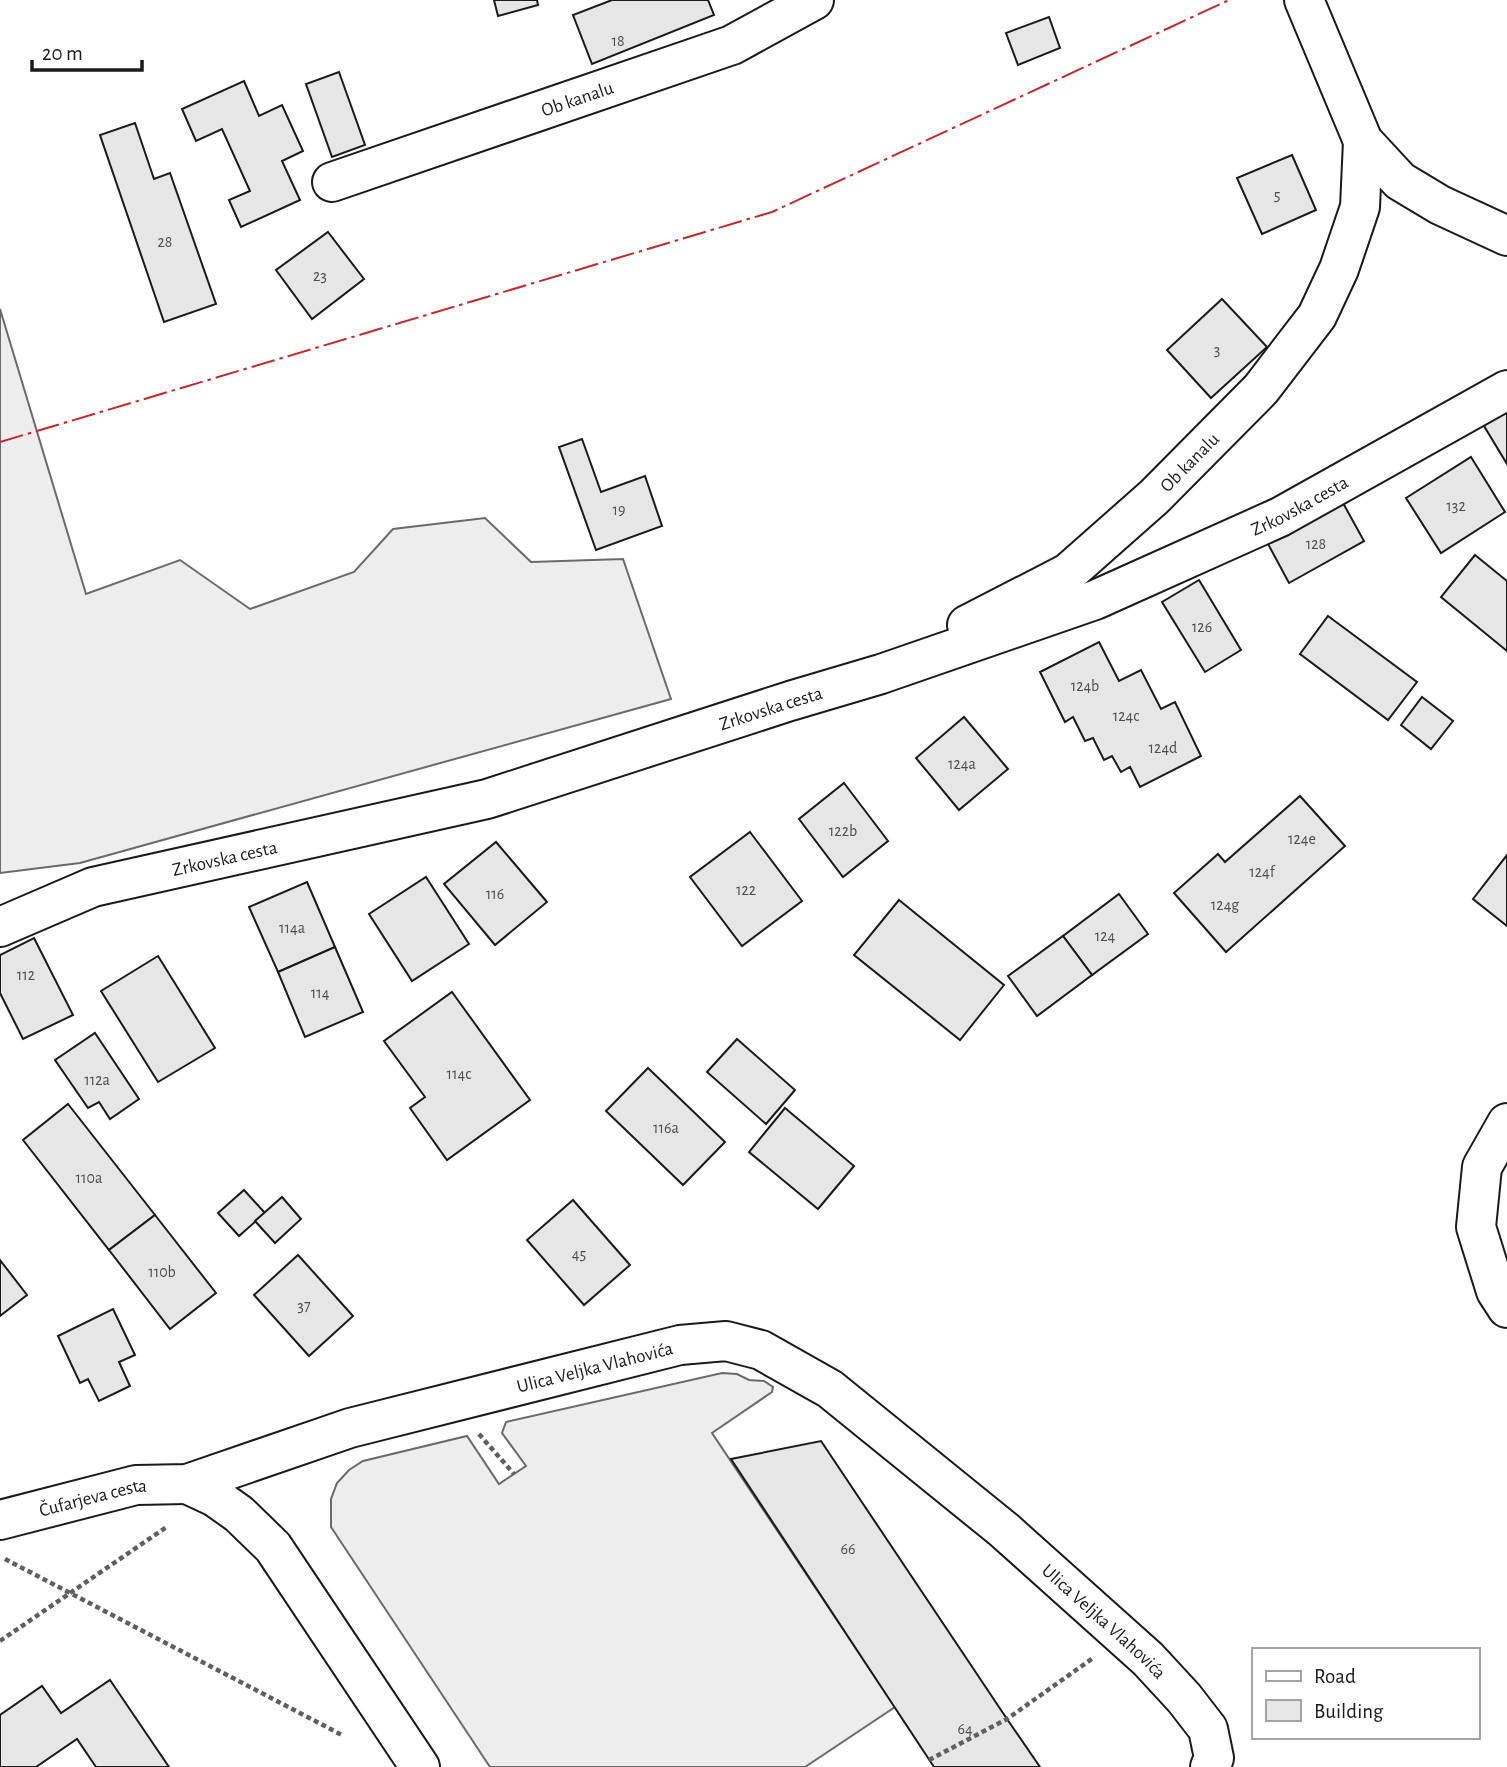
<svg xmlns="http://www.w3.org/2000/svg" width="1507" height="1767" font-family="'Alegreya Sans',sans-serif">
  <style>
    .built { fill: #ededed; stroke: #6a6a6a; stroke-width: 2 }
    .building { fill: #e6e6e6; stroke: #1a1a1a; stroke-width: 2 }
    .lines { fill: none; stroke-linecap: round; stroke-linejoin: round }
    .minor-casing { stroke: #1a1a1a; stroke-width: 42 }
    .path { stroke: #5f5f5f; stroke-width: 4.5; stroke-dasharray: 5 3.5; stroke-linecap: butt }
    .minor { stroke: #fff; stroke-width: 38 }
    .power { stroke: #c62828; stroke-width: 2; stroke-dasharray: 24 5 3.5 5; stroke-linecap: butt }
    .labels { text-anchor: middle; stroke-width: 5; stroke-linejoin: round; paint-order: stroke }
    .number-label { font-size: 16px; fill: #4d4d4d }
    .street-label { font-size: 19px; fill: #1a1a1a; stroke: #fff }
  </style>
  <rect width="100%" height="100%" fill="#fff"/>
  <g class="built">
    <polygon points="0,309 86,594 180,560 250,609 354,572 393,529 485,518 531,562 623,559 671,699 80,863 0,873"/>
    <polygon points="722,1373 737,1374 749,1380 764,1381 773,1387 772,1392 712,1433 895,1707 805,1767 490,1767 331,1527 331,1499 337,1483 349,1470 363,1461 467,1436 499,1484 526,1466 502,1433 506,1422"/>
  </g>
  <g class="building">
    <polygon points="494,0 537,0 538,5 498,16"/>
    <polygon points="612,0 708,0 714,15 592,64 573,15"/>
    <polygon points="1049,17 1060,48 1018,65 1006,33"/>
    <polygon points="339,72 365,145 332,157 306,84"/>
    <polygon points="244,81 259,116 282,105 303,151 282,161 300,200 241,227 229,200 250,191 222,129 196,141 182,109"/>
    <polygon points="135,123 154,179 170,173 216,304 164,322 100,135"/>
    <polygon points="1292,155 1316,210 1262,234 1237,178"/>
    <polygon points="328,232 364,279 312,319 276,270"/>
    <polygon points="1222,299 1267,347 1211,398 1167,350"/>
    <polygon points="1507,405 1507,464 1481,421"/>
    <polygon points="582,439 601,492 645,476 662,526 596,550 559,447"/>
    <polygon points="1471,457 1505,512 1441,553 1406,498"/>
    <polygon points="1343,503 1364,541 1289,583 1268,544"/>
    <polygon points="1475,555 1507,581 1507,651 1441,597"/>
    <polygon points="1199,580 1241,650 1205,672 1162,602"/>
    <polygon points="1328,616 1417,682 1388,720 1300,654"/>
    <polygon points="1099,642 1119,681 1141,670 1161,709 1175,702 1201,756 1140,787 1130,767 1121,772 1112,756 1104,760 1093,738 1085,741 1073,717 1065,722 1040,672"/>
    <polygon points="1422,697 1453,721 1431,749 1401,725"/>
    <polygon points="964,717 1008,769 959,810 916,758"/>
    <polygon points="844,783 888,841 843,877 799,819"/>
    <polygon points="1300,796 1345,846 1226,952 1174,893 1218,854 1225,862"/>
    <polygon points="750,832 802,901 742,946 690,877"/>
    <polygon points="496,842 547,902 495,945 444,884"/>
    <polygon points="1507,855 1507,926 1473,899"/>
    <polygon points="426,877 469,944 412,981 369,914"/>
    <polygon points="307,882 335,947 278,972 249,907"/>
    <polygon points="1119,894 1148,934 1092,975 1063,936"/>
    <polygon points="899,900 1004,985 960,1040 854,955"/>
    <polygon points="1063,936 1092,975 1037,1016 1008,976"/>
    <polygon points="34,938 73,1015 23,1039 0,993 0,955"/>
    <polygon points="335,947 363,1012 305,1037 278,972"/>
    <polygon points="158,956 215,1048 158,1082 101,991"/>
    <polygon points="452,992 530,1100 447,1160 410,1108 425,1097 384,1041"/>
    <polygon points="95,1033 139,1099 110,1119 99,1102 88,1108 55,1060"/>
    <polygon points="737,1039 795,1090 766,1124 707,1072"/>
    <polygon points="648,1068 725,1142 683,1185 606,1111"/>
    <polygon points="68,1104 155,1215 109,1250 23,1140"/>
    <polygon points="785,1108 854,1166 818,1209 749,1152"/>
    <polygon points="244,1190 265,1213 239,1236 218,1213"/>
    <polygon points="282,1197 301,1219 275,1243 255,1221"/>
    <polygon points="573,1200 630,1265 584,1305 527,1240"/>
    <polygon points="155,1215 216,1293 170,1329 109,1250"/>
    <polygon points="298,1255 353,1316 309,1356 254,1295"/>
    <polygon points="0,1260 27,1295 0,1316"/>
    <polygon points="113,1309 135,1355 119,1362 130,1386 99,1401 88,1379 80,1383 58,1336"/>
    <polygon points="821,1441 1007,1719 1040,1767 934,1767 731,1459"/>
    <polygon points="110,1680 169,1767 96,1767 77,1739 36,1767 0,1767 0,1715 42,1686 61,1713"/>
  </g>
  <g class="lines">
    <defs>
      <g id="minor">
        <polyline points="1304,0 1363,141 1400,181 1440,205 1507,236"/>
        <path id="s1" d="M332 182 732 45 814 0"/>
        <path id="s2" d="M967 625 1068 573 1154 497 1261 389 1317 316 1339 269 1360 207 1363 141"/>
        <path id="s3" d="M0 927 93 887 487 799 790 701 881 674 1095 600 1280 517 1507 390"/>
        <polyline points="1507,1123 1482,1167 1476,1227 1496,1291 1507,1308"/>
        <polyline points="187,1484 215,1497 239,1514 273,1547 420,1767"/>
        <path id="s4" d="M0 1520 136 1485 187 1484 350 1428 680 1345 726 1341 761 1350 830 1389 1004 1530 1148 1659 1184 1698 1208 1729 1214 1758 1210 1767"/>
      </g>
    </defs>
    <use href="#minor" class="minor-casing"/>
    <g class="path">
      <polyline points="479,1434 514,1474"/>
      <polyline points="5,1559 342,1735"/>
      <polyline points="0,1641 168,1526"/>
      <polyline points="929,1760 1007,1719 1093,1658"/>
    </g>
    <use href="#minor" class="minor"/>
    <polyline class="power" points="0,442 772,212 1229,0"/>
  </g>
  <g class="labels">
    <g class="number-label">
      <text x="618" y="46">18</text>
      <text x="1277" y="200">5</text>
      <text x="165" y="247">28</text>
      <text x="320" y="281">23</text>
      <text x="1217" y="355">3</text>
      <text x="1456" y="511">132</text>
      <text x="619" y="515">19</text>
      <text x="1316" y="549">128</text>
      <text x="1202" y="632">126</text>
      <text x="1085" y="691">124b</text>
      <text x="1126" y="721">124c</text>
      <text x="1163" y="753">124d</text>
      <text x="962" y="769">124a</text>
      <text x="843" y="836">122b</text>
      <text x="1302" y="844">124e</text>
      <text x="1262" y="877">124f</text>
      <text x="746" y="895">122</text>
      <text x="495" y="899">116</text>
      <text x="1225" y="910">124g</text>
      <text x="292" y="933">114a</text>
      <text x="1105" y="941">124</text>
      <text x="26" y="980">112</text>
      <text x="320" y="998">114</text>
      <text x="459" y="1079">114c</text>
      <text x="97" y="1085">112a</text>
      <text x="666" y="1133">116a</text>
      <text x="89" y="1183">110a</text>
      <text x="579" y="1259">45</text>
      <text x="162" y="1277">110b</text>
      <text x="304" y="1311">37</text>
      <text x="848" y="1554">66</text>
      <text x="965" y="1734">64</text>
    </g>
    <g class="street-label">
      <text dy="7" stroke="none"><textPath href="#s1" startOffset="259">Ob kanalu</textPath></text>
      <text dy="7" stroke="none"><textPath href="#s2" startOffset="278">Ob kanalu</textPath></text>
      <text dy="7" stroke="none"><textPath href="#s3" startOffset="1370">Zrkovska cesta</textPath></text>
      <text dy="7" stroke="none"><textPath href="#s3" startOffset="803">Zrkovska cesta</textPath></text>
      <text dy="7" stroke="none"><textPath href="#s3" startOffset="236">Zrkovska cesta</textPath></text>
      <text dy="7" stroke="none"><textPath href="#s4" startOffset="616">Ulica Veljka Vlahovića</textPath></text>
      <text dy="7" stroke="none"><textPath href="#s4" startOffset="96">Čufarjeva cesta</textPath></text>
      <text dy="7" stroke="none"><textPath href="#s4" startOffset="1225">Ulica Veljka Vlahovića</textPath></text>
    </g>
  </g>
  <rect x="1252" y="1648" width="228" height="91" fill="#ffffff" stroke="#a3a3a3" stroke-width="2"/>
  <rect x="1266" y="1671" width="35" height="10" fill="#ffffff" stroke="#a3a3a3" stroke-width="2"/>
  <text x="1314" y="1683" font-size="21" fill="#1a1a1a">Road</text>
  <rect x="1266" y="1700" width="35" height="21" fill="#e6e6e6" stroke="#a3a3a3" stroke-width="2"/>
  <text x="1314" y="1718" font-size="21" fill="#1a1a1a">Building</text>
  <path d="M32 60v10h110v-10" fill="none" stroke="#1a1a1a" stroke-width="3.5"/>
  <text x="42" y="60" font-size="21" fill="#1a1a1a" stroke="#ffffff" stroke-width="5" paint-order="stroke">20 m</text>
</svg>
